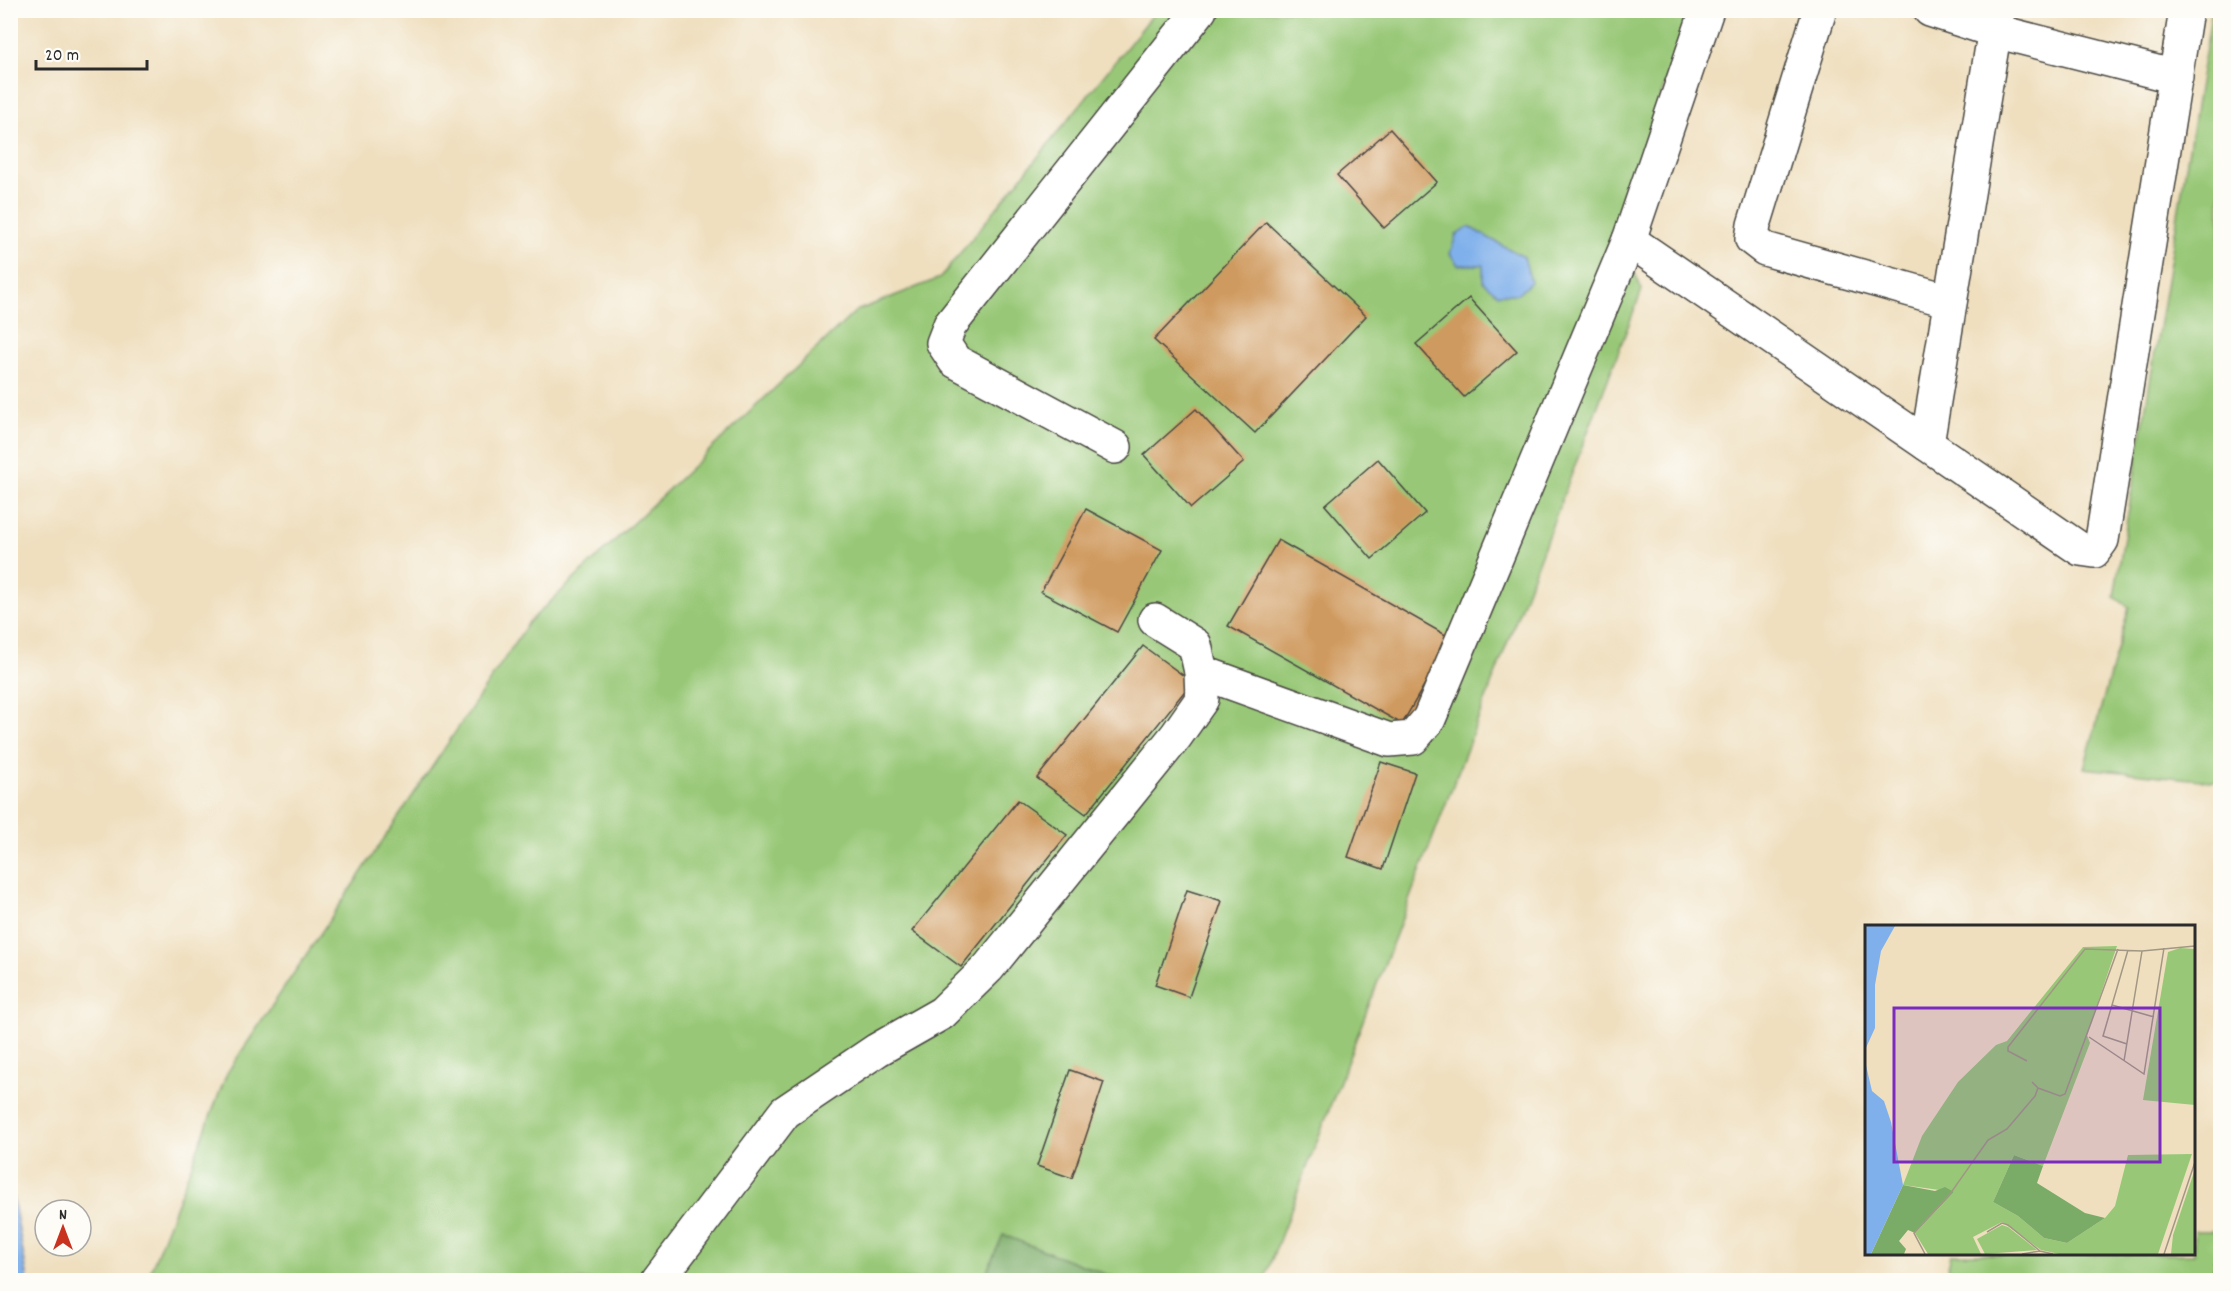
<svg xmlns="http://www.w3.org/2000/svg" width="2231" height="1291" font-family="Dekko,sans-serif">
  <style>
    .green { fill: #98c877; stroke: #627a51; stroke-width: 1.5 }
    .forest { fill: #7aac68; stroke: #526c4a; stroke-width: 1.5 }
    .water { fill: #80b0eb; stroke: #566e8b; stroke-width: 1.5 }
    .building { fill: #cf9a5e }
    .lines { fill: none; stroke-linecap: round; stroke-linejoin: round }
    .minor-casing { stroke: #484641; stroke-width: 36 }
    .minor { stroke: #fff; stroke-width: 33 }
    .inset-road { fill: none; stroke: #a19784; stroke-width: 1.5 }
    .view { fill: #7b2cbf; fill-opacity: 0.15; stroke: #7b2cbf; stroke-width: 3 }
    .inset-edge { fill: none; stroke: #2b2b2b; stroke-width: 3 }
  </style>
  <rect width="100%" height="100%" fill="#fdfcf7"/>
  <filter id="ink" filterUnits="userSpaceOnUse"><feTurbulence type="fractalNoise" baseFrequency=".0167" numOctaves="2"/><feDisplacementMap in="SourceGraphic" scale="12" xChannelSelector="R" yChannelSelector="G"/><feConvolveMatrix kernelMatrix="1 2 1 2 8 2 1 2 1" color-interpolation-filters="sRGB"/></filter>
  <filter id="wash" filterUnits="userSpaceOnUse"><feTurbulence type="fractalNoise" baseFrequency=".008" numOctaves="4" result="noise"/><feDisplacementMap in="SourceGraphic" scale="24" xChannelSelector="R" yChannelSelector="G"/><feGaussianBlur stdDeviation="1.35" result="paint"/><feColorMatrix in="noise" values="0 0 0 0 0 0 0 0 0 0 0 0 0 0 0 0 0 1.4 0 .05"/><feComposite in="paint" operator="in"/></filter>
  <g filter="url(#wash)">
    <rect width="100%" height="100%" fill="#efdfbf"/>
    <g class="green">
      <polygon points="1156,11 1690,11 1616,227 1642,290 1264,1280 1121,1280 1003,1235 983,1280 147,1280 227,1073 529,622 856,311 940,278"/>
      <polygon points="2212,11 2220,11 2220,782 2084,768 2129,607 2114,597"/>
      <polygon points="2194,1231 2220,1231 2220,1280 1945,1280 1951,1254 2194,1254"/>
    </g>
    <polygon class="forest" points="1003,1235 1121,1280 983,1280"/>
    <g class="water">
      <polygon points="1469,227 1524,257 1531,282 1518,294 1498,294 1483,282 1483,265 1458,265 1450,254 1456,235"/>
      <polygon points="10,1187 11,1187 28,1280 11,1280"/>
    </g>
    <g id="blocks">
      <g class="building">
        <polygon points="1390,129 1437,182 1384,228 1337,175"/>
        <polygon points="1266,222 1366,316 1255,433 1154,340"/>
        <polygon points="1469,298 1517,351 1464,397 1416,344"/>
        <polygon points="1196,409 1244,462 1191,508 1144,455"/>
        <polygon points="1378,459 1425,513 1372,559 1325,505"/>
        <polygon points="1086,509 1162,550 1117,632 1041,592"/>
        <polygon points="1278,540 1451,638 1402,724 1228,626"/>
        <polygon points="1143,646 1192,682 1086,814 1037,778"/>
        <polygon points="1381,762 1415,773 1383,869 1348,857"/>
        <polygon points="1018,800 1067,835 961,967 912,931"/>
        <polygon points="1187,890 1222,901 1189,997 1155,985"/>
        <polygon points="1070,1070 1104,1082 1072,1178 1037,1166"/>
        <polygon points="2219,1239 2220,1280 2212,1280"/>
      </g>
    </g>
  </g>
  <g filter="url(#ink)">
    <use href="#blocks" fill-opacity="0" stroke="#484641" stroke-width="1.5"/>
    <g class="lines">
      <defs>
        <g id="minor">
          <polyline points="1820,10 1754,225 1752,239 1765,249 1950,301"/>
          <polyline points="1930,10 1995,31 2176,77"/>
          <polyline points="1629,240 2080,549 2094,551 2102,540 2186,10"/>
          <polyline points="1927,444 1998,10"/>
          <polyline points="1115,447 955,361 943,343 950,325 1200,10"/>
          <polyline points="1201,672 1389,740 1413,738 1429,719 1629,240 1707,10"/>
          <polyline points="658,1280 785,1112 877,1050 942,1013 988,968 1176,736 1202,699 1201,672 1195,645 1155,620"/>
        </g>
      </defs>
      <use href="#minor" class="minor-casing"/>
      <use href="#minor" class="minor"/>
    </g>
  </g>
  <g transform="translate(1865 925)">
    <rect width="330" height="330" fill="#efdfbf"/>
    <path d="M252 21 222 110 225 118 178 241 149 230 128 277 153 291 179 313 202 318 240 293 250 281 263 230 327 229 293 329H194L176 325 137 297 108 312 116 329H63L50 308 89 267 38 260 57 211 93 157 131 120 142 116 218 22ZM315 23 330 24V180L278 175 303 27ZM330 244V329H306L308 310ZM137 300 143 302 172 325 120 329 112 314Z" fill="#98c877"/>
    <path d="M149 230 178 241 172 258 220 288 240 293 202 318 179 313 153 291 128 277ZM38 260 70 266 80 262 89 267 50 308 43 305 34 316 41 324 39 329H6Z" fill="#7aac68"/>
    <path d="M0 1H30L16 26 10 60V103L0 125ZM0 136 7 166 19 176 26 197 38 260 6 329H0Z" fill="#80b0eb"/>
    <path class="inset-road" d="M247 80 289 92M224 112 279 149 299 23M262 119 238 111 263 25M162 136 143 126V122L220 24 277 26 330 21M259 136 277 26M173 163 195 171 200 169 253 24M122 307 137 298 143 300 175 326M60 329 49 308 85 269 123 215 142 204 170 171 173 163 167 157M157 329 175 326 188 329M299 329 330 237"/>
    <path class="view" d="M29 83H295V237H29Z"/>
    <rect width="330" height="330" class="inset-edge"/>
  </g>
  <rect width="2231" height="1291" fill="none" stroke="#fdfcf7" stroke-width="36"/>
  <g transform="translate(63 1228)"><circle r="28" fill="#fdfcf7" stroke="#a9a8a5" stroke-width="1.5"/>
  <path d="M0-4.5L10 22L0 15L-10 22Z" fill="#c8321e"/>
  <text y="-9" font-size="16" font-weight="bold" text-anchor="middle" fill="#2b2b2b">N</text>
  </g>
  <path d="M36 60v9h111v-9" fill="none" stroke="#2b2b2b" stroke-width="3"/>
  <text x="45" y="60" font-size="18" fill="#2b2b2b" stroke="#fdfcf7" stroke-width="4.5" paint-order="stroke">20 m</text>
</svg>
